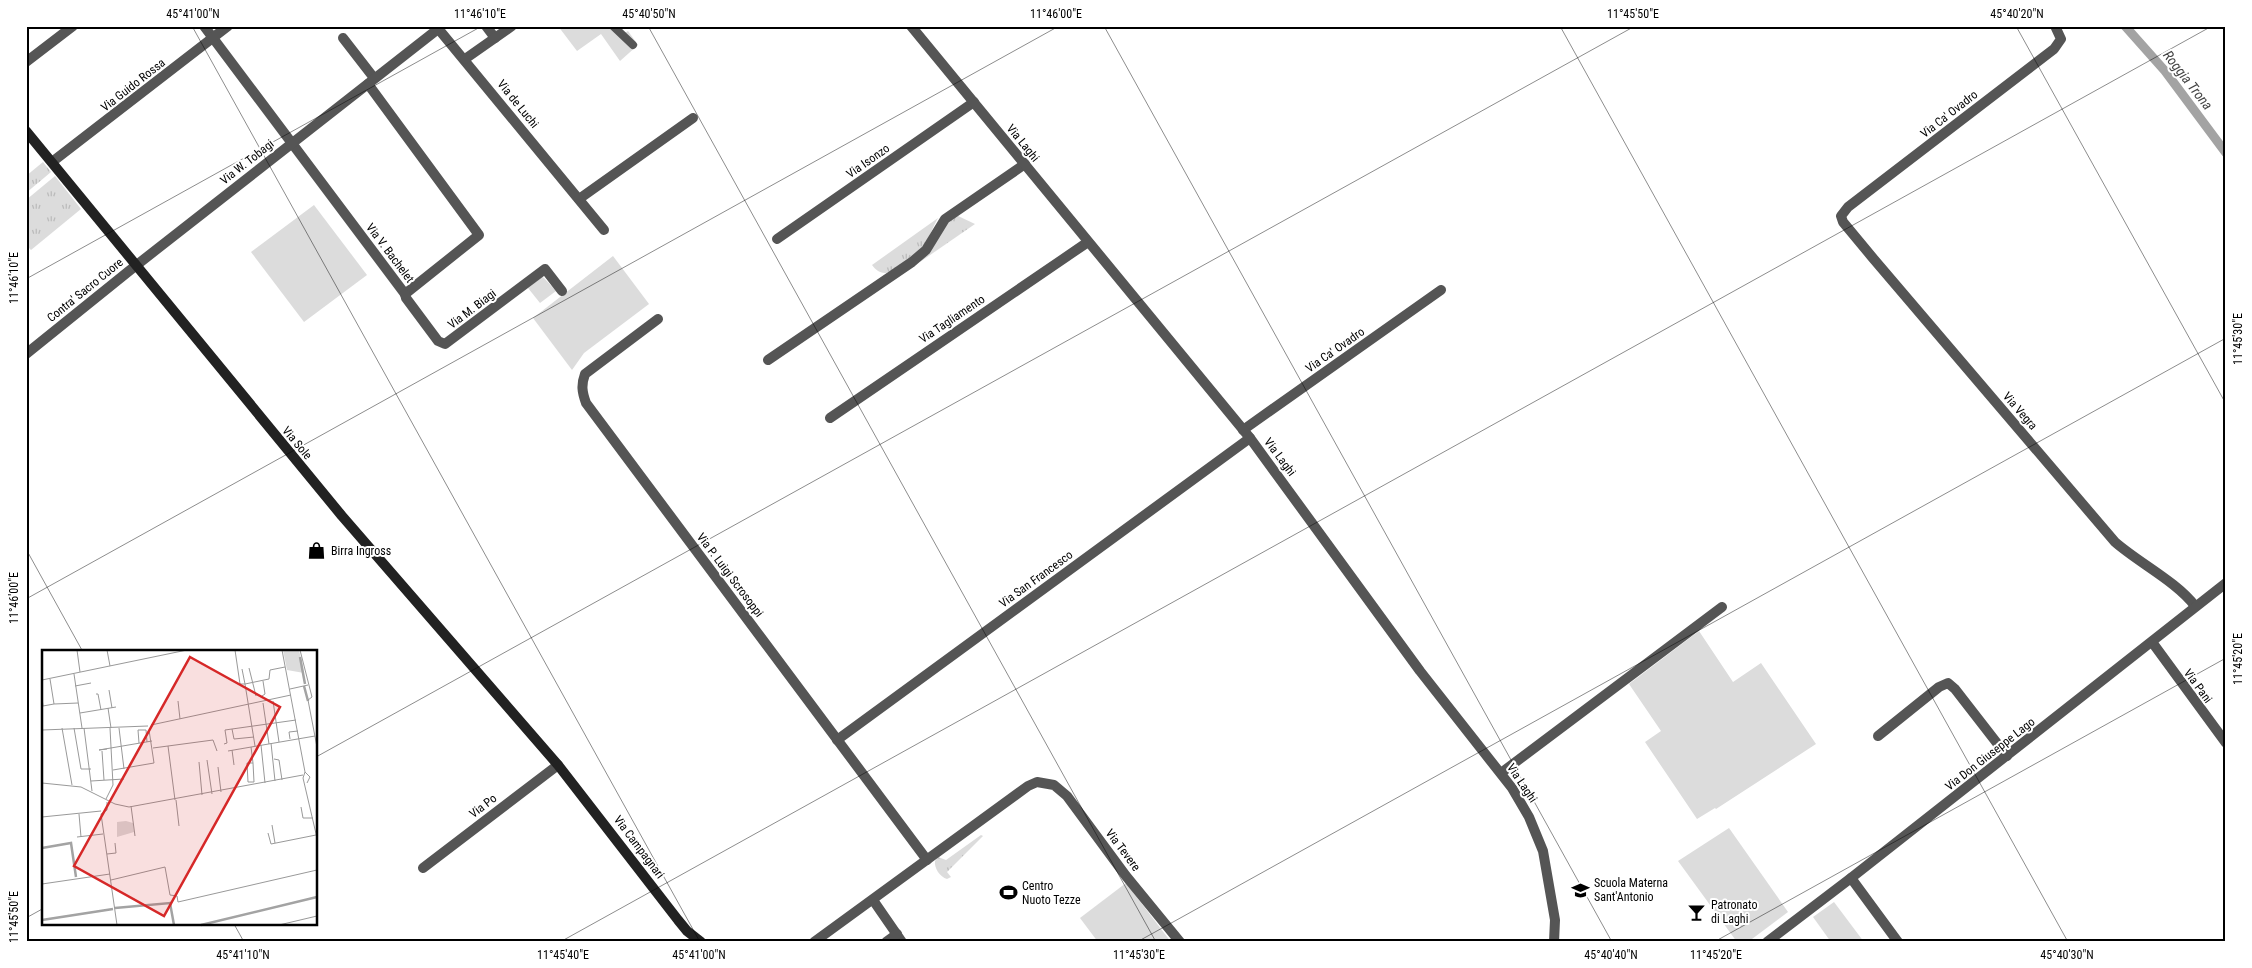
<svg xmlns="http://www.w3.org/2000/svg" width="2252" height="968" font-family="'Roboto Condensed',sans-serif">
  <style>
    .grass { fill: url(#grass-tufts) }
    .green { fill: #dcdcdc }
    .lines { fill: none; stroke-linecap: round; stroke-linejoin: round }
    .canal { stroke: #a3a3a3; stroke-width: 9 }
    .pedestrian { stroke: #555; stroke-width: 8 }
    .minor { stroke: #555; stroke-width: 10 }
    .tertiary { stroke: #555; stroke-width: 10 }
    .secondary { stroke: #222; stroke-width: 10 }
    .ticks { fill: none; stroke: #000; stroke-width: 1; stroke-opacity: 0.45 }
    .labels { text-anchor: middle; stroke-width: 4; stroke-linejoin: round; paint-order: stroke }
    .street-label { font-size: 12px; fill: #000; stroke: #fff }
    .poi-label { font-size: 12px; fill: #000; stroke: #fff; text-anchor: start }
    .water-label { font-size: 14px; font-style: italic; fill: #444; stroke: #fff }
    .inset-river { fill: none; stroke: #a3a3a3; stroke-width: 2.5 }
    .inset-road { fill: none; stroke: #999; stroke-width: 1 }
    .view { fill: #d62828; fill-opacity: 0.15; stroke: #d62828; stroke-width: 2.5 }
    .inset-edge { fill: none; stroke: #000; stroke-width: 2.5 }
    .neatline { fill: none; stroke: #000; stroke-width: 2 }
    .ticks-label { font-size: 12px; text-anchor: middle; fill: #000 }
  </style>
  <defs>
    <pattern id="grass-tufts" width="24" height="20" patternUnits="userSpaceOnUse" patternTransform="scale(1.25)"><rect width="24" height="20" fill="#dcdcdc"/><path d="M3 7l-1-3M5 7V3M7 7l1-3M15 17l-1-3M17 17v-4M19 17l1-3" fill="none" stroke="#bbb"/></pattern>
  </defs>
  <rect width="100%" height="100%" fill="#fff"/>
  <g class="grass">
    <polygon points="43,162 51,172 26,193 26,176"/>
    <polygon points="55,176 81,209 31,250 26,245 26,200"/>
    <polygon points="956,215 975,224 920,262 945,225"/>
    <path d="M938 218C933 227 929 238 923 246 918 253 892 273 885 273 879 273 875 269 872 265Z"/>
    <path d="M981 835 983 836 947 872 951 877 947 879C940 877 934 868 935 861L938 857 946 860Z"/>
  </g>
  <g class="green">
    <polygon points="558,26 618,26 623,34 628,31 638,45 620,61 601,34 577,51"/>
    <polygon points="314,205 367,275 304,322 251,252"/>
    <polygon points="613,256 649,304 584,353 572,370 533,318"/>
    <polygon points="542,277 544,278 556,291 540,303 528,288"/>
    <polygon points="1699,631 1733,682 1761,663 1816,744 1716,809 1715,808 1697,819 1645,742 1661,731 1629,684"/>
    <polygon points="1729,828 1788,912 1748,942 1737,942 1678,861"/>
    <polygon points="1126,883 1171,942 1098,942 1080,918"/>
    <polygon points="1834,902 1864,942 1831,942 1813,917"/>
  </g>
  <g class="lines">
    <polyline class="canal" points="2125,26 2165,71 2226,153"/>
    <polyline class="pedestrian" points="613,26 633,45"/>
    <g class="minor">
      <polyline points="204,26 405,294 479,235 368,84"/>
      <polyline points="436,26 604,230"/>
      <polyline points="486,26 495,38"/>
      <path d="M2055 26 2061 39 2054 49 1848 207 1841 216 1843 222 1872 257 2115 542C2139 563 2177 582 2195 606"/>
      <polyline points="343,38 374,78"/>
      <polyline points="465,59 512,26"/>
      <polyline points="26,62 73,26"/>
      <polyline points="52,162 228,26"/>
      <polyline points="579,199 693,118"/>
      <polyline points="777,239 974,102"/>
      <polyline points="405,294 406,298 438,341 445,344 545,269 562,291"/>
      <path d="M658 319 585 374C581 385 582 392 586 403L927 860"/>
      <polyline points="26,354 129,271 438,29"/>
      <polyline points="768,360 912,262 926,250 945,219 1025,164"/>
      <polyline points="830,418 1088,242"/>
      <polyline points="1243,430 1441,290"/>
      <polyline points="2152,642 2226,743"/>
      <polyline points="1878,736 1939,687 1948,683 1955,689 2007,756"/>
      <polyline points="837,740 1250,438"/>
      <polyline points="1501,773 1722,607"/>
      <polyline points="423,868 558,765"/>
      <polyline points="1851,878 1898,942"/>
      <polyline points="873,900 902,942"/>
      <polyline points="814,942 1028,786 1037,782 1054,785 1067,796 1126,876 1180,942"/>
      <polyline points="886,942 897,934"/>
      <polyline points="1767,942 1851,878 2226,583"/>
    </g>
    <polyline class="tertiary" points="911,26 1250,438 1420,671 1512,788 1529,817 1543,851 1555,920 1554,942"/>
    <polyline class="secondary" points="26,131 342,516 558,765 678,920 687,931 701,942"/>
  </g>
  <path class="ticks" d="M192 26 700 942M648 26 1156 942M1104 26 1612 942M1560 26 2068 942M2016 26 2226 404M26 279 482 26M26 549 83 652M26 599 1059 26M316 757 1635 26M26 918 44 908M234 924 244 942M560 942 2212 26M1137 942 2226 338M1714 942 2226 658"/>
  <defs>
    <symbol id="shop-bare" viewBox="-9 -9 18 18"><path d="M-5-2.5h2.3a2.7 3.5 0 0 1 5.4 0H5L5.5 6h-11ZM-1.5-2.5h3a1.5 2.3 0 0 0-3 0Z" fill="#000" stroke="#fff" stroke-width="2.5" paint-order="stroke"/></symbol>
    <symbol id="school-bare" viewBox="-9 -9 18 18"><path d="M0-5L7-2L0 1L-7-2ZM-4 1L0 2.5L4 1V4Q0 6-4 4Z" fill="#000" stroke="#fff" stroke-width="2.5" paint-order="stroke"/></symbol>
    <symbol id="stadium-bare" viewBox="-9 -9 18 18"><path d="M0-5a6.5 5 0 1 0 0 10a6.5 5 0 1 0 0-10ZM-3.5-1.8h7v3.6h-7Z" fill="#000" stroke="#fff" stroke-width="2.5" paint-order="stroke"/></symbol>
    <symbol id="bar-bare" viewBox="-9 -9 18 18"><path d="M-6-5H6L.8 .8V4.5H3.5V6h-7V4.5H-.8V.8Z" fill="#000" stroke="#fff" stroke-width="2.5" paint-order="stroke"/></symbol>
  </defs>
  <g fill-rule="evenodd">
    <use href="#shop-bare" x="304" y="538" width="25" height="25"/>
    <use href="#school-bare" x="1568" y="878" width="25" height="25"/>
    <use href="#stadium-bare" x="996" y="880" width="25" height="25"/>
    <use href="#bar-bare" x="1684" y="900" width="25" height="25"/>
  </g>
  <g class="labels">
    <g class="street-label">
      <text transform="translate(133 85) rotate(-38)" y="4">Via Guido Rossa</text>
      <text transform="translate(518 104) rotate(51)" y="4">Via de Luchi</text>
      <text transform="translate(1949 114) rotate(-38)" y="4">Via Ca' Ovadro</text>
      <text transform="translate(1023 143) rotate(51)" y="4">Via Laghi</text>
      <text transform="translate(868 161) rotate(-35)" y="4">Via Isonzo</text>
      <text transform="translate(247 162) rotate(-38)" y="4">Via W. Tobagi</text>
      <text transform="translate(390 253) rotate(53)" y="4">Via V. Bachelet</text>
      <text transform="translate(85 290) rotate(-39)" y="4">Contra' Sacro Cuore</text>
      <text transform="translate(472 309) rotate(-37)" y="4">Via M. Biagi</text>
      <text transform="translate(952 319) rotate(-34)" y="4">Via Tagliamento</text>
      <text transform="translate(1335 350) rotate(-35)" y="4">Via Ca' Ovadro</text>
      <text transform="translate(2020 411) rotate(49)" y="4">Via Vegra</text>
      <text transform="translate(297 443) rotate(50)" y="4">Via Sole</text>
      <text transform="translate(1280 457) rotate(53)" y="4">Via Laghi</text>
      <text transform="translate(730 575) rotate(53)" y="4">Via P. Luigi Scrosoppi</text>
      <text transform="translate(1036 579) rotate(-36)" y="4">Via San Francesco</text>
      <text transform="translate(2198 686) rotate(54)" y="4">Via Pani</text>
      <text transform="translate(1990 754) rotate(-38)" y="4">Via Don Giuseppe Lago</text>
      <text transform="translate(1522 783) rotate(56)" y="4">Via Laghi</text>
      <text transform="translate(483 806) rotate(-37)" y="4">Via Po</text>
      <text transform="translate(639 847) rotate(53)" y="4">Via Campagnari</text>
      <text transform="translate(1123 850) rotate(53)" y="4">Via Tevere</text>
    </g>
    <g class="poi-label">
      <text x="331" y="555">Birra Ingross</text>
      <text x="1594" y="887">Scuola Materna<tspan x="1594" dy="14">Sant'Antonio</tspan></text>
      <text x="1022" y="890">Centro<tspan x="1022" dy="14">Nuoto Tezze</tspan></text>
      <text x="1711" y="909">Patronato<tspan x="1711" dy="14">di Laghi</tspan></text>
    </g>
    <g class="water-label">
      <text transform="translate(2188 80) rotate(52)" y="5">Roggia Trona</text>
    </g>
  </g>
  <g transform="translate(42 650)">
    <rect width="275" height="275" fill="#fff"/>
    <path d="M241 0H257L262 23 245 20ZM84 171 91 173 92 182 75 187V172Z" fill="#dcdcdc"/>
    <path class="inset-river" d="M258 7 263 34M262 36 266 51M0 198 29 193 34 227M73 258 128 253 132 275M0 270 71 259M159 275 275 247"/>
    <path class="inset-road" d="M35 0 38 22M65 0 68 16M193 0 198 34H203L200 19M240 0 263 122 268 127 265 133M258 0 270 47M207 18 214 46M32 24 40 78M8 29 12 54 36 53M0 30 145 0M33 36 49 33M248 39 266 35M67 40 70 58M54 44H56L59 60M220 46 223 44 221 31M270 47 266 50 275 97M0 48 1 56 12 54M136 51 138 69M231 51 237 92M221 53 227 94M66 58 69 78M38 63 74 57M109 75 249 45M20 78 30 135M32 78 39 119H49M42 78 50 141M77 78 82 119M0 80 106 76M212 87 192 89 190 79 254 70M248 89 247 82 256 81M97 93 96 80H104L105 92M229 93 233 131M182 94 185 93 183 80 190 79M219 95 223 133M126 96 133 150M213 96 203 34 227 29 228 20 243 17M209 97 211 113 212 132H206L205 113H211M111 98 171 90 175 101M65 99 57 100 110 91M190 100 192 115M60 101 62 130M186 101 273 86M232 109 237 110 240 130M165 110 170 144M157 112 160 145M176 117 179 142M71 120 112 113 107 80M263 122 261 128 275 188M49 131 82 129M0 133 39 137 73 154 87 157 261 125M64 149 71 135 68 78M134 150 137 176M65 152V160L59 164 75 275M89 156 93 186M259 157 261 168H271M37 164 39 187M0 167 59 161M230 175 233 193M226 183 229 194 274 185M35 187 61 184M65 204 74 203 73 193M69 230 123 217 128 245 135 246 136 252 275 220M0 234 68 224M237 275 275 266"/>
    <path class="view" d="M148 7 238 57 122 266 32 216Z"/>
    <rect width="275" height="275" class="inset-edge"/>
  </g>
  <rect width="2252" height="968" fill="none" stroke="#ffffff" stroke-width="55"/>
  <rect x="28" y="28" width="2196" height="912" class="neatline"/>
  <g class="ticks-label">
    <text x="193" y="18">45°41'00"N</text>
    <text x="480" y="18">11°46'10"E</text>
    <text x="649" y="18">45°40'50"N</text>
    <text x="1056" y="18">11°46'00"E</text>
    <text x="1633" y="18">11°45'50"E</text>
    <text x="2017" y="18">45°40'20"N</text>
    <text transform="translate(14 278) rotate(-90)" y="4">11°46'10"E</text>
    <text transform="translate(2238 339) rotate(-90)" y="4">11°45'30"E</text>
    <text transform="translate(14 598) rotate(-90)" y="4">11°46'00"E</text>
    <text transform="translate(2238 659) rotate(-90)" y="4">11°45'20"E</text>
    <text transform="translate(14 917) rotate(-90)" y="4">11°45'50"E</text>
    <text x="243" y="959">45°41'10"N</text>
    <text x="563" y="959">11°45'40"E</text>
    <text x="699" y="959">45°41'00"N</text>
    <text x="1139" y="959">11°45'30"E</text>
    <text x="1611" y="959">45°40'40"N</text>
    <text x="1716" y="959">11°45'20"E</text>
    <text x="2067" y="959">45°40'30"N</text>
  </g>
</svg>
